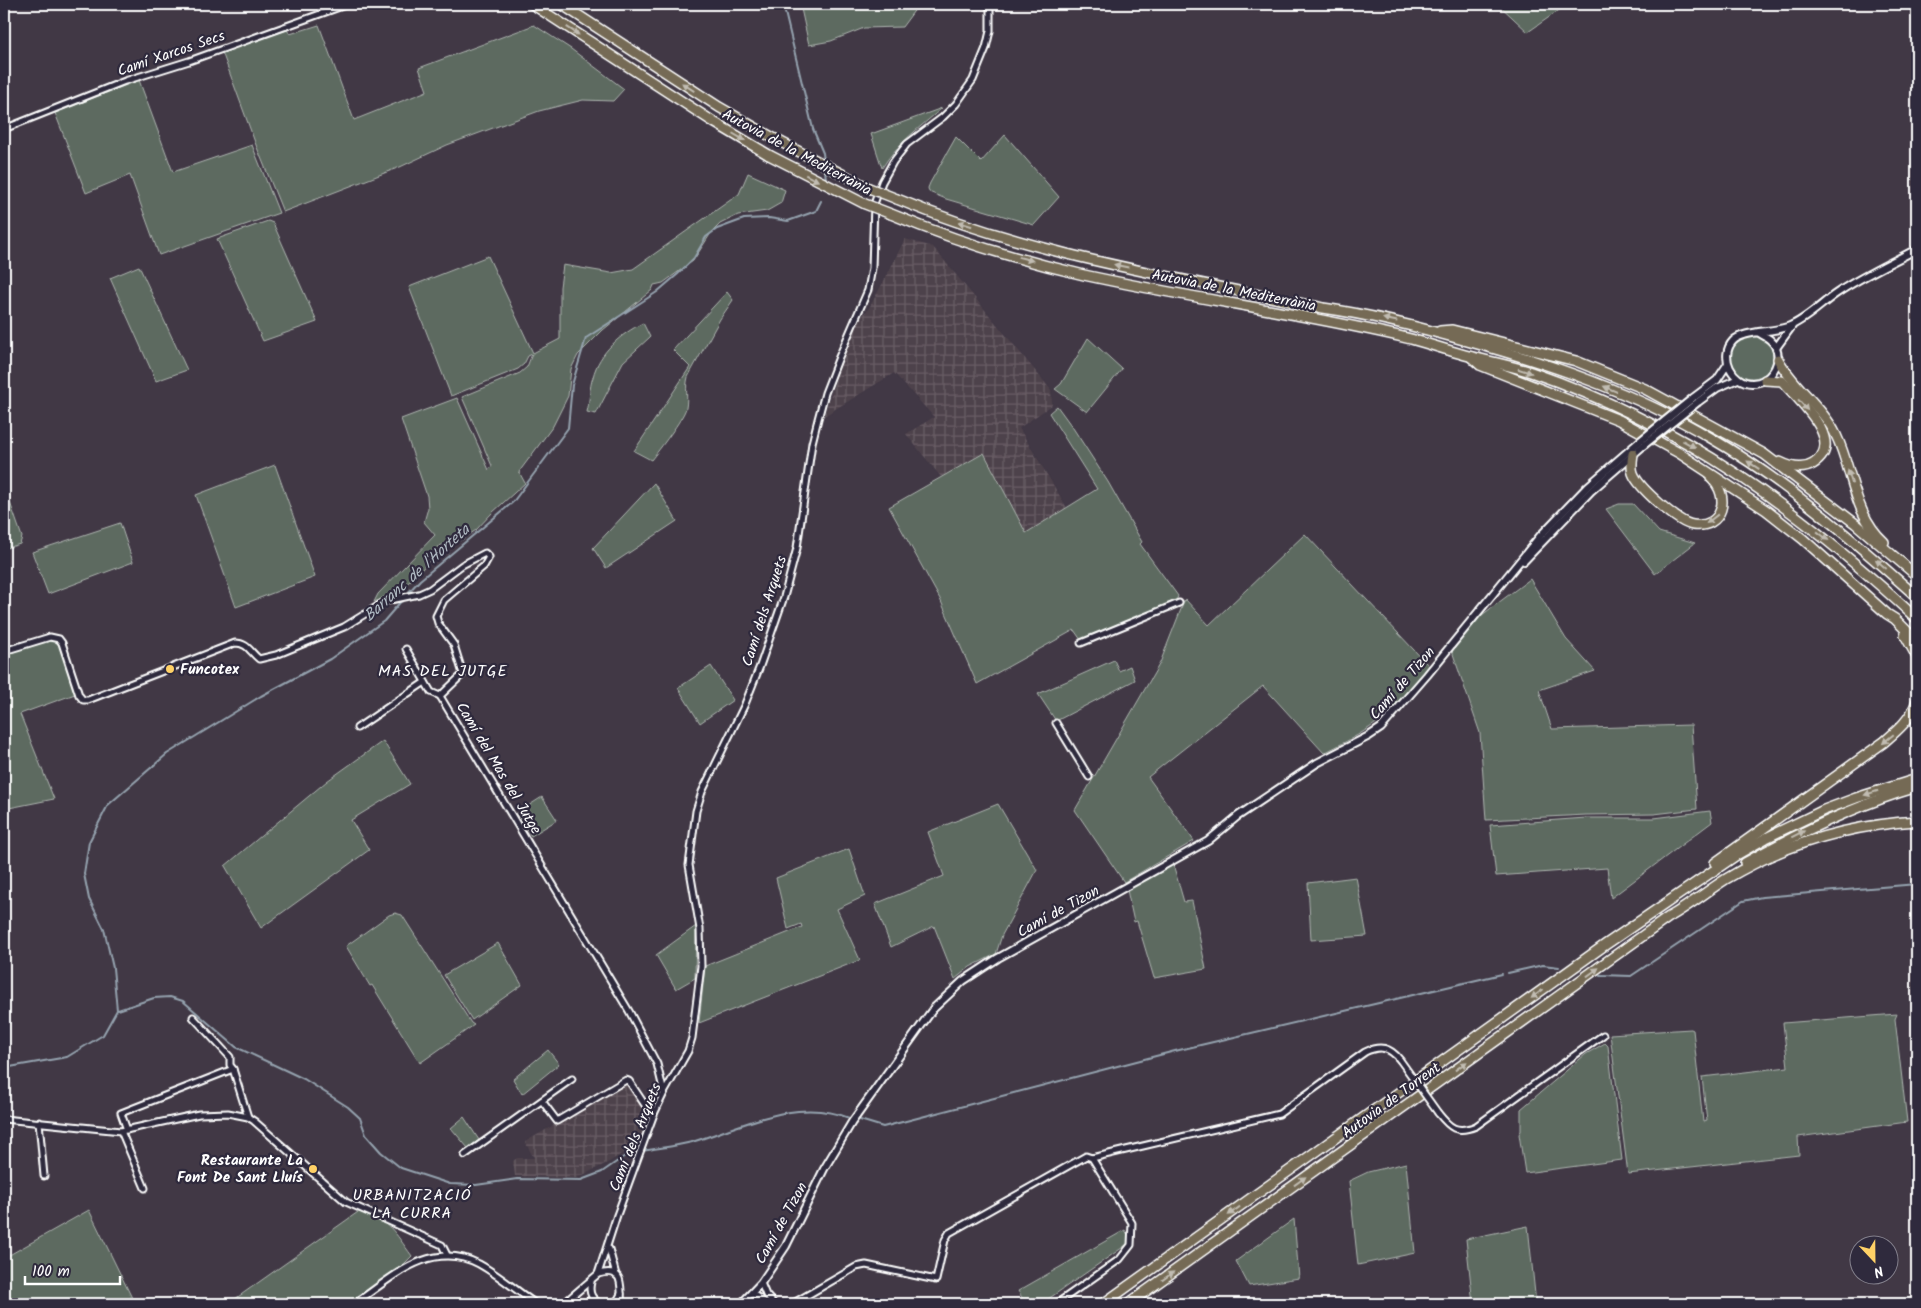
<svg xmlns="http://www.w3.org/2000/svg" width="1921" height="1308" font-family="Kalam,sans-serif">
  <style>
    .industrial { fill: url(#industrial-grid) }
    .green { fill: #5d6b61; stroke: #aeb5b0 }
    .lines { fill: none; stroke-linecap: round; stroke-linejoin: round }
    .stream { stroke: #95a3af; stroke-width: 2 }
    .minor-casing { stroke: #fff; stroke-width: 9 }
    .tertiary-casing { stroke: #fff; stroke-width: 10 }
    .motorway-casing { stroke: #fff; stroke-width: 12 }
    .minor { stroke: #2f2a3d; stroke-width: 5 }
    .tertiary { stroke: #2f2a3d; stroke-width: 6 }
    .motorway { stroke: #756b55; stroke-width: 9 }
    .minor-bridge-casing { stroke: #fff; stroke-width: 9; stroke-linecap: butt }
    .tertiary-bridge-casing { stroke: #fff; stroke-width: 10; stroke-linecap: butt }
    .motorway-bridge-casing { stroke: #fff; stroke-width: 12; stroke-linecap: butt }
    .minor-bridge { stroke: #2f2a3d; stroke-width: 5 }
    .tertiary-bridge { stroke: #2f2a3d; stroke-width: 6 }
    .motorway-bridge { stroke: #756b55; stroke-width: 9 }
    .oneway { fill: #c1bcb2 }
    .poi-dot { fill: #ffd166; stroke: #2f2a3d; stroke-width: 2 }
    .labels { text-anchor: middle; stroke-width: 4.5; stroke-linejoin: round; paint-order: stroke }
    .street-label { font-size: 15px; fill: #fff; stroke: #2f2a3d }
    .poi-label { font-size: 15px; font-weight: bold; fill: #fff; stroke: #2f2a3d; text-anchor: start }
    .water-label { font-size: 16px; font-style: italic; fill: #b0bac3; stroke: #2f2a3d }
    .neighbourhood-label { font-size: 16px; letter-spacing: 1px; fill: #fff; stroke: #2f2a3d }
  </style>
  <defs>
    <pattern id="industrial-grid" width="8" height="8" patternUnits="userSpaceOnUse" patternTransform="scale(1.25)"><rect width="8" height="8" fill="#4e424b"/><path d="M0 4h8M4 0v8" fill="none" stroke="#695e66"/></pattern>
  </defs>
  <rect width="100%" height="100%" fill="#413845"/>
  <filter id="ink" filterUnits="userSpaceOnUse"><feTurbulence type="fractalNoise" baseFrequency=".02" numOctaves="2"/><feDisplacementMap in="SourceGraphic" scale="10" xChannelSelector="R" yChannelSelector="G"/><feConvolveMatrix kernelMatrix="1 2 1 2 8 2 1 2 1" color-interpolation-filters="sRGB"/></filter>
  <g filter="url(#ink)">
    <g class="industrial">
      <polygon points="905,239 933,247 1051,390 1052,405 1019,428 1067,508 1025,534 984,454 941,477 906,434 934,417 894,373 824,416 837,375 858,321 869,308 885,279"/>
      <polygon points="628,1084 650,1114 640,1142 609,1162 577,1178 515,1176 513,1161 517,1158 534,1158 525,1142 621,1086"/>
    </g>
    <g class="green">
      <polygon points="800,4 919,4 902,27 864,28 831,41 809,45"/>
      <polygon points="1498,4 1568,4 1528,32"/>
      <polygon points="319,25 354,120 427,91 419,68 534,25 571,49 624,89 613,101 583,100 539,111 447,145 400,167 283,212 256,145 222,52 287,30 290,34"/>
      <polygon points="139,80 173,172 252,145 279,213 159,255 130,175 86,193 55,113"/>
      <path d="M942 108C921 127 897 143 882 168L871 134Z"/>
      <polygon points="1005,135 1059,197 1034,225 946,199 929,192 928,188 930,183 956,137 981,162"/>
      <polygon points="748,173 785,190 781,203 767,211 738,215 720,224 711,233 693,261 663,283 654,285 652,290 603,330 578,355 571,369 568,396 553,426 519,472 525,483 492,513 476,530 463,539 439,546 430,560 415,577 394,594 374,602 378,594 435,535 424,522 428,508 427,496 401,419 457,398 489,470 492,466 462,397 520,373 527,367 532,354 528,356 524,364 518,369 451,396 409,287 488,256 533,353 560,339 560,287 563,265 611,273 633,269 739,194"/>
      <polygon points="268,221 273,223 317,322 263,341 217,239"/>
      <polygon points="139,266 187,370 156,381 110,278"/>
      <path d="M727 292 733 300 720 319 688 377C685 388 688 397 686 408 683 419 659 450 651 460L634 451 690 367 673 350Z"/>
      <path d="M643 323 650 337 623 362 596 414 587 412C590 400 589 388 593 377 599 352 621 334 643 323Z"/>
      <circle cx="1752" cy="357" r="21"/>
      <polygon points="1088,338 1122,369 1087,412 1055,389 1061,384"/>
      <polygon points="1057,406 1073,428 1108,482 1142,542 1140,544 1178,596 1176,601 1081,640 1074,630 977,684 940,599 889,507 984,453 1026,533 1097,489 1049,413"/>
      <polygon points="275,465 315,577 236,607 196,495"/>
      <polygon points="654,483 677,521 606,568 593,548"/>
      <polygon points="4,485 22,537 20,544 4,549"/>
      <polygon points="1619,504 1633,504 1659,532 1695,543 1655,574 1606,509"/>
      <polygon points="120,523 133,562 48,594 32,552"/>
      <path d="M1305 534 1429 666C1411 688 1393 713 1369 728 1354 738 1339 745 1324 753L1263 686 1148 777 1194 841 1124 882 1075 810 1160 663 1185 599 1209 625Z"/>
      <polygon points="1530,579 1566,639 1595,671 1539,690 1552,729 1691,725 1697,809 1654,814 1586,815 1486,820 1480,733 1452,651 1478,618"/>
      <polygon points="46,640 58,642 75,694 20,714 54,799 4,809 4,655"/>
      <polygon points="1114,660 1119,671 1130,666 1135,680 1056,721 1038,694"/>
      <polygon points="711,666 733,700 700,723 678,688"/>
      <polygon points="383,741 410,784 351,820 369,850 261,928 225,866 327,781"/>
      <polygon points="542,797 557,820 531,836 517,813"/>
      <polygon points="998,804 1037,870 1002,935 996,954 970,967 955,979 934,926 891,947 875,904 944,876 928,832"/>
      <polygon points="1710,811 1712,822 1611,898 1607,868 1496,876 1490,825 1586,818 1654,818"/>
      <polygon points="849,849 865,896 837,909 860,960 699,1023 705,966 802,927 801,924 788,929 776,878"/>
      <polygon points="1173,864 1184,902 1192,901 1206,969 1154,978 1137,921 1134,922 1127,890"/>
      <polygon points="1356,877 1367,936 1311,940 1308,883"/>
      <polygon points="395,913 402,915 471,1023 474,1025 420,1063 372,985 370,986 346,946 389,915"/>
      <polygon points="696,926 695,978 676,989 656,955"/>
      <polygon points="498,943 522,985 472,1020 444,975"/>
      <polygon points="1897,1014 1895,1019 1907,1122 1798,1137 1799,1155 1628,1174 1610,1034 1691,1029 1693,1030 1703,1122 1707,1121 1702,1077 1788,1067 1783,1023"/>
      <polygon points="1605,1043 1608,1046 1622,1160 1525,1173 1519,1134 1521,1131 1521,1109 1586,1054"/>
      <polygon points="548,1050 559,1064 522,1094 513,1079"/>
      <polygon points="464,1117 479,1140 468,1148 451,1128"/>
      <polygon points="1406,1163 1415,1253 1358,1265 1349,1181 1368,1172"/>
      <polygon points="89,1210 132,1298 122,1304 4,1304 4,1258"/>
      <path d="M358 1212C389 1218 394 1232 412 1256L404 1264 347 1304H228Z"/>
      <polygon points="1294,1219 1299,1278 1249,1286 1236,1261"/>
      <polygon points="1528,1226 1536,1304 1473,1304 1466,1239"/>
      <polygon points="1125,1230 1130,1238 1129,1243 1041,1304 1026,1304 1018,1291"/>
    </g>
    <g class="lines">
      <g class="stream">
        <polyline points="783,4 813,129 823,153 824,161"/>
        <polyline points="825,168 826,181"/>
        <polyline points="406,595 420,580 513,502 568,428 572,385 586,338 657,292 678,274 694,258 706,237 717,229 744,219 769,218 788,221 816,211 821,201"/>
        <polyline points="1508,973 1543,965 1559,967"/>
        <polyline points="1600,975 1631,976 1743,901 1762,897 1917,884"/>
        <polyline points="118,1010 154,998 170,997 183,1001 236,1047 304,1079 348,1107 360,1118 366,1135 381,1152 401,1168 450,1184 476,1185 517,1179 581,1180 602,1172 625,1156 638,1152"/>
        <polyline points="4,1068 67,1057 103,1035 117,1010 113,968 104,929 89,899 84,874 89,842 108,805 167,754 261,696 330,659 384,621 403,599"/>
        <polyline points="860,1120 883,1127 1175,1051 1502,974"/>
        <path d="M643 1151C659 1148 677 1146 692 1142 741 1127 797 1096 849 1118"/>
      </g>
      <defs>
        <g id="minor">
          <polyline points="4,129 125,81 189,61 348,4"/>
          <polyline points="1081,643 1179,603"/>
          <polyline points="406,649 431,692 440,696"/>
          <path d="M4 651 50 637 59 639 62 643 79 695 83 700H88L235 643C248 643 250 652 259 659L276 655 344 627 386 601 419 594 430 589 462 565 485 553 489 557 484 566 444 600 436 616 438 623 454 645 463 674 440 696 629 1011 657 1064 664 1093"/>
          <polyline points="1056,723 1089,777"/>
          <polyline points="357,728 425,682"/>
          <polyline points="193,1017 230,1057 230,1065 233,1069 248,1117"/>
          <polyline points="542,1101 557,1121 626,1080 629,1081 649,1111 654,1114"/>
          <path d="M1438 1113C1450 1128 1456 1134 1476 1126L1603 1035"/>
          <polyline points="4,1119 121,1131 199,1114 228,1113 248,1117 254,1121 346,1202 442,1245 447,1255"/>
          <polyline points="39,1122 44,1176"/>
          <polyline points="127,1130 121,1113 233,1069"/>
          <polyline points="121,1131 145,1188"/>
          <polyline points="465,1155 572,1079"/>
          <polyline points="609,1249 616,1275"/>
          <polyline points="598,1274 617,1215 654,1114 664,1093 688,1051 692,1038 701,966 700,929 689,865 696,811 702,792 745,704 760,666 784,597 797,548 812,443 818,419 825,393 839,357 868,290 872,268 874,204 882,182 893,162 907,144 943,117 956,104 973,80 986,48 990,31 990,4"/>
          <path d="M591 1282C588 1293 592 1301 603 1304"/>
          <polyline points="761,1283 766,1295 774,1304"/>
          <polyline points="751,1293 768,1304"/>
          <path d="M354 1304C392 1278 430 1239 479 1264 499 1275 517 1291 536 1304"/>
          <path d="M563 1304 598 1274C627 1266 619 1289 622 1304"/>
          <polyline points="582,1304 594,1299"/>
          <polyline points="608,1304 617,1301 621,1294"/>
          <path d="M792 1304 856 1267 866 1265 936 1280 945 1240 949 1233 1086 1156 1092 1158 1279 1114 1365 1052C1380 1045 1390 1047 1400 1060"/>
          <polyline points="1056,1304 1120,1259 1131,1245 1132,1223 1092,1158"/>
        </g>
        <g id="tertiary">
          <path d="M1759 333C1766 337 1773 340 1776 348 1782 364 1770 383 1752 383 1732 383 1719 356 1733 341 1743 330 1773 333 1790 326 1807 319 1822 303 1837 293 1862 276 1891 263 1917 249"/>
          <polyline points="1776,348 1792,326"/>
          <polyline points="1693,398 1717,380 1727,365"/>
          <polyline points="1698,402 1717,388 1738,379"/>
          <polyline points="1524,561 1591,491 1644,445"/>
          <polyline points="741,1304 761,1283 786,1246 824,1169 852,1122 933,1009 963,981 998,958 1208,841 1238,816 1317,763 1369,736 1381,728 1427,675 1541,535 1588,486 1640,441"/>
        </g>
        <g id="motorway">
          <polyline points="532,4 712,121 769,155"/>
          <polyline points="561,4 719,107 775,139"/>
          <path d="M897 199C1033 256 1181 278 1323 308 1372 315 1419 327 1467 341 1551 364 1635 393 1711 438 1787 482 1852 539 1917 597"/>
          <path d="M891 214C953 240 1019 260 1084 275 1193 299 1303 313 1411 339 1429 344 1447 350 1465 355 1487 361 1509 365 1531 372 1684 425 1800 510 1917 619"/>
          <polyline points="1440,331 1452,330 1576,361 1645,389 1764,454 1856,524 1917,576"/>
          <polyline points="1471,357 1480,365 1619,420 1679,453 1766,510 1803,539 1887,614 1895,619 1917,641"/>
          <path d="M1778 359C1793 387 1822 406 1836 435 1853 470 1853 514 1884 542"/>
          <path d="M1765 380 1782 381C1797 399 1848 442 1813 464 1803 470 1790 467 1780 462"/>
          <path d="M1633 454C1632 460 1631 467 1633 473 1638 487 1678 523 1693 525 1723 529 1731 496 1711 478"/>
          <polyline points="1905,635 1917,657"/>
          <path d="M1715 863 1884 742C1898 730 1911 719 1917 701"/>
          <path d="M1745 863C1800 832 1856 805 1917 787"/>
          <polyline points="1103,1304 1605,945 1738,854 1766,838 1824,810 1856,798 1917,779"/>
          <path d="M1128 1304 1669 917C1689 906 1707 891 1726 879 1784 844 1850 825 1917 821"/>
        </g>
      </defs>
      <use href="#minor" class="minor-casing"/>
      <use href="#tertiary" class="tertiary-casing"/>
      <use href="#motorway" class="motorway-casing"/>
      <use href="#minor" class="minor"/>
      <use href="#tertiary" class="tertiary"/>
      <use href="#motorway" class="motorway"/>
      <defs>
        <polyline id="minor-bridge" points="1400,1060 1438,1113"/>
        <g id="tertiary-bridge">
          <polyline points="1640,441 1693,398"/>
          <polyline points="1644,445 1698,402"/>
        </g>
        <g id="motorway-bridge">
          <polyline points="775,139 869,188 897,199"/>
          <polyline points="769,155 865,204 891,214"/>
        </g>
      </defs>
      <use href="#minor-bridge" class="minor-bridge-casing"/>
      <use href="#tertiary-bridge" class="tertiary-bridge-casing"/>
      <use href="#motorway-bridge" class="motorway-bridge-casing"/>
      <use href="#minor-bridge" class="minor-bridge"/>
      <use href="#tertiary-bridge" class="tertiary-bridge"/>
      <use href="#motorway-bridge" class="motorway-bridge"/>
    </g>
    <defs><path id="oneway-solid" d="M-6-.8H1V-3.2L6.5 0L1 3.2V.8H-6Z" transform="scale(1.25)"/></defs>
    <g class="oneway">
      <use href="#oneway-solid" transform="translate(573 31) rotate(33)"/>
      <use href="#oneway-solid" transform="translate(688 87) rotate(-147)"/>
      <use href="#oneway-solid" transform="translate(739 137) rotate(30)"/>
      <use href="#oneway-solid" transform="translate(812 178) rotate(26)"/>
      <use href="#oneway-solid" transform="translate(965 224) rotate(-162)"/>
      <use href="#oneway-solid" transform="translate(1026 259) rotate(15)"/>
      <use href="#oneway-solid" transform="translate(1121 266) rotate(-168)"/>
      <use href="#oneway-solid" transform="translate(1390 320) rotate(-168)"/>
      <use href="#oneway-solid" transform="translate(1525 371) rotate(18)"/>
      <use href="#oneway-solid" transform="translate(1610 389) rotate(-157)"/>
      <use href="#oneway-solid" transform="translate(1803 405) rotate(49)"/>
      <use href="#oneway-solid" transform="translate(1689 444) rotate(29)"/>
      <use href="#oneway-solid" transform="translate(1753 465) rotate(-147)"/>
      <use href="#oneway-solid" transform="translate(1850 477) rotate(-107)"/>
      <use href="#oneway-solid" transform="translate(1712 519) rotate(142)"/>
      <use href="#oneway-solid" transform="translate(1823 536) rotate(38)"/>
      <use href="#oneway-solid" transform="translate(1881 564) rotate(-139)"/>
      <use href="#oneway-solid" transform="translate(1888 739) rotate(140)"/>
      <use href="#oneway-solid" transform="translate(1871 793) rotate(162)"/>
      <use href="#oneway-solid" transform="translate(1798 834) rotate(-26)"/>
      <use href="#oneway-solid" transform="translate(1593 972) rotate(-36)"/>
      <use href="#oneway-solid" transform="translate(1537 994) rotate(144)"/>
      <use href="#oneway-solid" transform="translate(1461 1066) rotate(-36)"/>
      <use href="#oneway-solid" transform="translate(1300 1181) rotate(-36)"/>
      <use href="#oneway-solid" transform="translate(1234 1211) rotate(144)"/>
      <use href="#oneway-solid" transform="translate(1168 1276) rotate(-36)"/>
    </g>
  </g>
  <g class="poi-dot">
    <circle cx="170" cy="669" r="5"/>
    <circle cx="313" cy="1169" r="5"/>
  </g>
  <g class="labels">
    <g class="street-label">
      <text transform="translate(171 53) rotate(-19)" y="5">Camí Xarcos Secs</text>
      <text transform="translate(797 152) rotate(28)" y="5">Autovia de la Mediterrània</text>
      <text transform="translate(1234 290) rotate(11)" y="5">Autovia de la Mediterrània</text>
      <text transform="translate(764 611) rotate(-72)" y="5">Camí dels Arquets</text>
      <text transform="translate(1402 683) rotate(-49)" y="5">Camí de Tizon</text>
      <text transform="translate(499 768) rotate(59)" y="5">Camí del Mas del Jutge</text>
      <text transform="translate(1058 911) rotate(-29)" y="5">Camí de Tizon</text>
      <text transform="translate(1391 1100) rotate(-36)" y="5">Autovia de Torrent</text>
      <text transform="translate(635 1137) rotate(-68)" y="5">Camí dels Arquets</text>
      <text transform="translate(781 1223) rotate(-61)" y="5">Camí de Tizon</text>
    </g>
    <g class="poi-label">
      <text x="180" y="674">Funcotex</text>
      <text x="303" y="1165" text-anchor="end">Restaurante La<tspan x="303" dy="17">Font De Sant Lluís</tspan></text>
    </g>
    <g class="water-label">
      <text transform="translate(416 572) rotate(-42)" y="6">Barranc de l'Horteta</text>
    </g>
    <g class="neighbourhood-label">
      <text x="443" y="676">MAS DEL JUTGE</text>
      <text x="412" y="1200">URBANITZACIÓ<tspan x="412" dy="18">LA CURRA</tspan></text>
    </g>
  </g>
  <rect width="1921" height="1308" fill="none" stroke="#2f2a3d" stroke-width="20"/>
  <rect x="10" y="10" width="1901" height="1288" fill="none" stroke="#fff" stroke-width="2" filter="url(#ink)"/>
  <g transform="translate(1874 1260) rotate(158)"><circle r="24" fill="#2f2a3d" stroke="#827f8b"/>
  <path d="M0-4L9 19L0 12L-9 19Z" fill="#ffd166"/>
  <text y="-8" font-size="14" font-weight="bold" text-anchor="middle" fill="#ffffff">N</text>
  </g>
  <path d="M25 1276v8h95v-8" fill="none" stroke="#ffffff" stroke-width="2.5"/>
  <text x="32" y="1276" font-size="15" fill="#ffffff" stroke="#2f2a3d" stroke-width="4" paint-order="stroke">100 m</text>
</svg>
